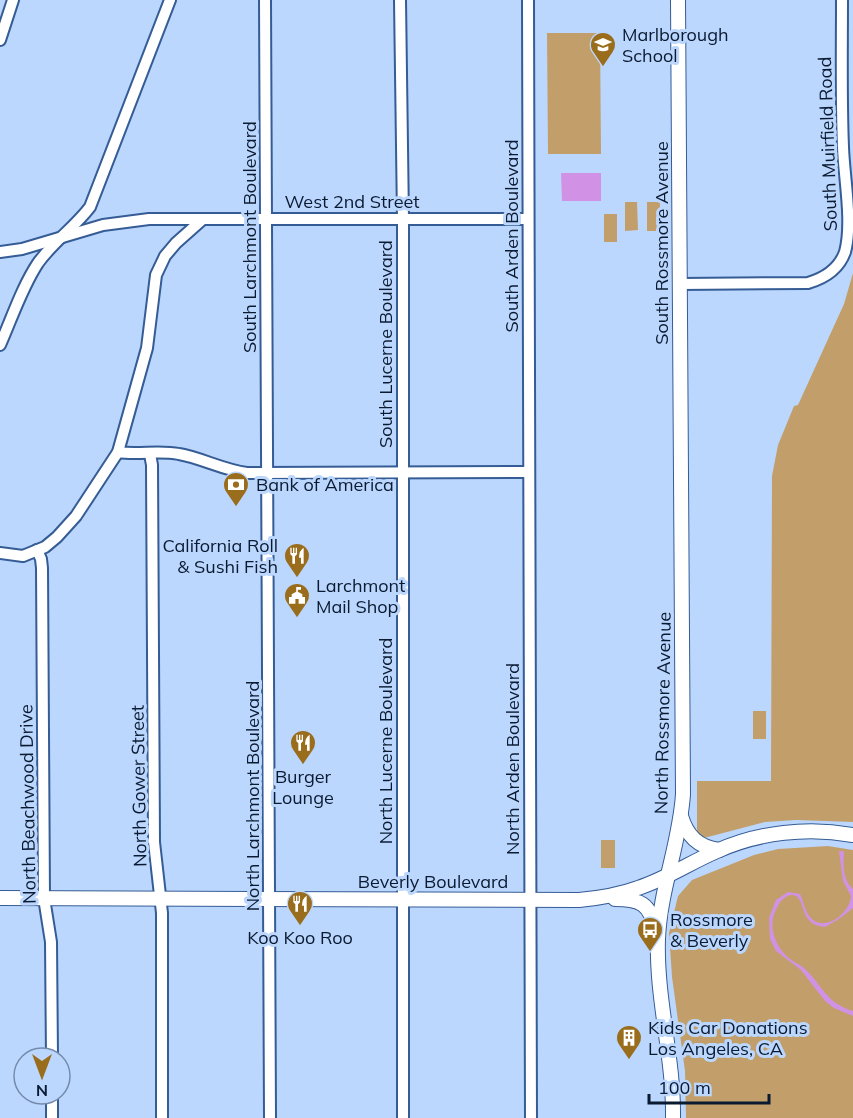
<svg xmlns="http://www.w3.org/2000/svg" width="853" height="1118" font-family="Mulish,sans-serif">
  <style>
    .green { fill: #c29f6a }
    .water { fill: #d192e5 }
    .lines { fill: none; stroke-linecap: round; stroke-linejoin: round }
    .minor-casing { stroke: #355c95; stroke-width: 14 }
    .major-casing { stroke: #355c95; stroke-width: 16 }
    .minor { stroke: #fff; stroke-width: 10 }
    .major { stroke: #fff; stroke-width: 14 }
    .labels { text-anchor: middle; stroke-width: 6; stroke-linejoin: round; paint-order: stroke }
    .poi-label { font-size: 18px; fill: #0a1a31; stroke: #bcd7fe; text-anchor: start }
    .street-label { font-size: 18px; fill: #0a1a31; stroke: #bcd7fe }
  </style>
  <rect width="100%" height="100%" fill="#bcd7fe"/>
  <g class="green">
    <polygon points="547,33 600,33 601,154 548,154"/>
    <polygon points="625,202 637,202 638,230 625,231"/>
    <rect x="647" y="202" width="13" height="29"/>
    <rect x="604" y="214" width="13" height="28"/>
    <polygon points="853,273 853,822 796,820 765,822 704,838 697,832 697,781 771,781 772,476 778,445 794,406 798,405 844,304"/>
    <rect x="753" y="711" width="13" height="28"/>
    <rect x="601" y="840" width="14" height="28"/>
    <polygon points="828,846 853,850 853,1118 686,1118 685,1071 672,977 669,933 678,896 692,880 754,855 778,849"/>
  </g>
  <g class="water">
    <polygon points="561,173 601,173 601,201 562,201"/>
    <path d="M839 851H843L844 853C843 867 843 880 853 889V908L839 919 825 927C819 926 813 925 809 920 802 914 803 895 792 895 786 895 780 901 778 906 766 924 775 947 790 959 795 963 801 965 805 969 823 986 826 1003 853 1011V1016L834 1008 825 1001 801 970 776 951 770 939 769 918 776 900 788 892 800 894C804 902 805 914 813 920 828 931 850 912 851 896L843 881Z"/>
  </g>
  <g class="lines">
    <defs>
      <g id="minor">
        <polyline points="265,0 270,1118"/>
        <polyline points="400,0 403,219 403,1118"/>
        <polyline points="528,0 531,1118"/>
        <polyline points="0,40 13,0"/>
        <polyline points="0,252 22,249 103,225 149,219 528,219"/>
        <path d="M680 284 808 283C825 278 839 269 845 252 853 222 844 178 843 147 841 98 842 49 842 0"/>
        <path d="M0 345C12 318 22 287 38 263 53 242 74 228 90 207L170 0"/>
        <path d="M118 452C138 455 159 450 179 454 202 458 223 470 247 473L529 472"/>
        <polyline points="150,454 152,465 154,842 162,913 162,1118"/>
        <polyline points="37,550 41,559 42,568 44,898 51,942 52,1058"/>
        <polyline points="0,553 23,556 45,547 57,537 76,516 118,452 147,348 156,275 165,256 176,243 203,219"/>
        <polyline points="52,1094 52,1118"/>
      </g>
      <g id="major">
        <path d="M681 816C687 836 698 847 719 850"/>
        <path d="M0 898 579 900C600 898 619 895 638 888 666 879 691 862 717 851 759 832 808 827 853 835"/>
        <path d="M615 899C639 899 651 903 655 930"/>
        <path d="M673 1118C674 1058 656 999 658 939 660 889 680 843 683 794L678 0"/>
      </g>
    </defs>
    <use href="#minor" class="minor-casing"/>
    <use href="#major" class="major-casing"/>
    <use href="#minor" class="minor"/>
    <use href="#major" class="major"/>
  </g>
  <defs>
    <symbol id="school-pin" viewBox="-11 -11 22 30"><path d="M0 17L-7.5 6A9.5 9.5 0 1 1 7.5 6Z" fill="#996d1c" stroke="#bcd7fe"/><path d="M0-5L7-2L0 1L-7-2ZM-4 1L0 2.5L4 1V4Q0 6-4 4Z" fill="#fff"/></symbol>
    <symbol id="bank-pin" viewBox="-11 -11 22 30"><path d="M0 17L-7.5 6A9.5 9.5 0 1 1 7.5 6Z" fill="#996d1c" stroke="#bcd7fe"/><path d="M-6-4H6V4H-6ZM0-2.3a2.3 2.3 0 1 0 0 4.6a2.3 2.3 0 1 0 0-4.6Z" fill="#fff"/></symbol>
    <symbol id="restaurant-pin" viewBox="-11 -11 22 30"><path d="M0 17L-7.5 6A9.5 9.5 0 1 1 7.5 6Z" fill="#996d1c" stroke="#bcd7fe"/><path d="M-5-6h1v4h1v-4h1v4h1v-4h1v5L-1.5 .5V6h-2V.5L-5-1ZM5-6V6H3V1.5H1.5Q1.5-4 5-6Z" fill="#fff"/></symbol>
    <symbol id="civic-pin" viewBox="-11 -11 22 30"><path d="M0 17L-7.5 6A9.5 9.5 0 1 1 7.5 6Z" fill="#996d1c" stroke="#bcd7fe"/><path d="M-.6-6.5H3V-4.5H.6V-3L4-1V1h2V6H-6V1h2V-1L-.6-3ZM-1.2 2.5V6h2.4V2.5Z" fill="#fff"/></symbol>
    <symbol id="bus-pin" viewBox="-11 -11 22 30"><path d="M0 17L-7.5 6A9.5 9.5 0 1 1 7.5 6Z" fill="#996d1c" stroke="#bcd7fe"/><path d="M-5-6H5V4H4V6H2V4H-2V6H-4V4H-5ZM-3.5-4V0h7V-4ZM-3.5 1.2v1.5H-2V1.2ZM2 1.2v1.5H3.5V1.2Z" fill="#fff"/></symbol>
    <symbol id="building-pin" viewBox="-11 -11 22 30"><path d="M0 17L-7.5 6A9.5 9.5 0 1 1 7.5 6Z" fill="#996d1c" stroke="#bcd7fe"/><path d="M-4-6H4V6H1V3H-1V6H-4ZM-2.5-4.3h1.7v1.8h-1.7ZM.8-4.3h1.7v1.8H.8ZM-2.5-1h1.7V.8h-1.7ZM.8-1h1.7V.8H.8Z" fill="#fff"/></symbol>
  </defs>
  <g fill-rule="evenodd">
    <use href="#school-pin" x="588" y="30" width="30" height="40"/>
    <use href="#bank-pin" x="221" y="470" width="30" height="40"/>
    <use href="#restaurant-pin" x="282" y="541" width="30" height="40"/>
    <use href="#civic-pin" x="282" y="581" width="30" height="40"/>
    <use href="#restaurant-pin" x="288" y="728" width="30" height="40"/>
    <use href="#restaurant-pin" x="285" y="889" width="30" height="40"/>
    <use href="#bus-pin" x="635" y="915" width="30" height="40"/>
    <use href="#building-pin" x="614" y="1023" width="30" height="40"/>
  </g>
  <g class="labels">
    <g class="poi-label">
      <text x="622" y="41">Marlborough<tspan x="622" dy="21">School</tspan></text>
      <text x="256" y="491">Bank of America</text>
      <text x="278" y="552" text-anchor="end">California Roll<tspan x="278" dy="21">&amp; Sushi Fish</tspan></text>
      <text x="316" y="592">Larchmont<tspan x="316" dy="21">Mail Shop</tspan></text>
      <text x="303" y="783" text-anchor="middle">Burger<tspan x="303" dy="21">Lounge</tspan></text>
      <text x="670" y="926">Rossmore<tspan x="670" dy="21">&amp; Beverly</tspan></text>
      <text x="300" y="944" text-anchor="middle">Koo Koo Roo</text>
      <text x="648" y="1034">Kids Car Donations<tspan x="648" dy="21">Los Angeles, CA</tspan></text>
    </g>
    <g class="street-label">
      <text transform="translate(828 144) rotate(-92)" y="6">South Muirfield Road</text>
      <text x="352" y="208">West 2nd Street</text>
      <text transform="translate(512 236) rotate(-90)" y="6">South Arden Boulevard</text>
      <text transform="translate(250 237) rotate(-90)" y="6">South Larchmont Boulevard</text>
      <text transform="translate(662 243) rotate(-90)" y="6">South Rossmore Avenue</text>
      <text transform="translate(386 344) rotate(-90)" y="6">South Lucerne Boulevard</text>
      <text transform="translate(663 713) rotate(-89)" y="6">North Rossmore Avenue</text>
      <text transform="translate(386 741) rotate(-90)" y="6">North Lucerne Boulevard</text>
      <text transform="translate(513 759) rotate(-90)" y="6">North Arden Boulevard</text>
      <text transform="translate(139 786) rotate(-91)" y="6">North Gower Street</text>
      <text transform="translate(253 796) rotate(-90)" y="6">North Larchmont Boulevard</text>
      <text transform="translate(28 804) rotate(-91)" y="6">North Beachwood Drive</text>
      <text x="433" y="888">Beverly Boulevard</text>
    </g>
  </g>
  <g transform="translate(42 1076) rotate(180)"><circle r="28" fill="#bcd7fe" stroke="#758bac" stroke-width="1.5"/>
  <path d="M0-4.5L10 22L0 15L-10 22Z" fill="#996d1c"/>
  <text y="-9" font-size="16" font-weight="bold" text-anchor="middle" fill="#0a1a31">N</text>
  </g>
  <path d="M649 1094v9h120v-9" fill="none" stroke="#0a1a31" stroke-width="3"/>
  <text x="658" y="1094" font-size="18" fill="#0a1a31" stroke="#bcd7fe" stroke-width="4.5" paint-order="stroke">100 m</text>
</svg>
